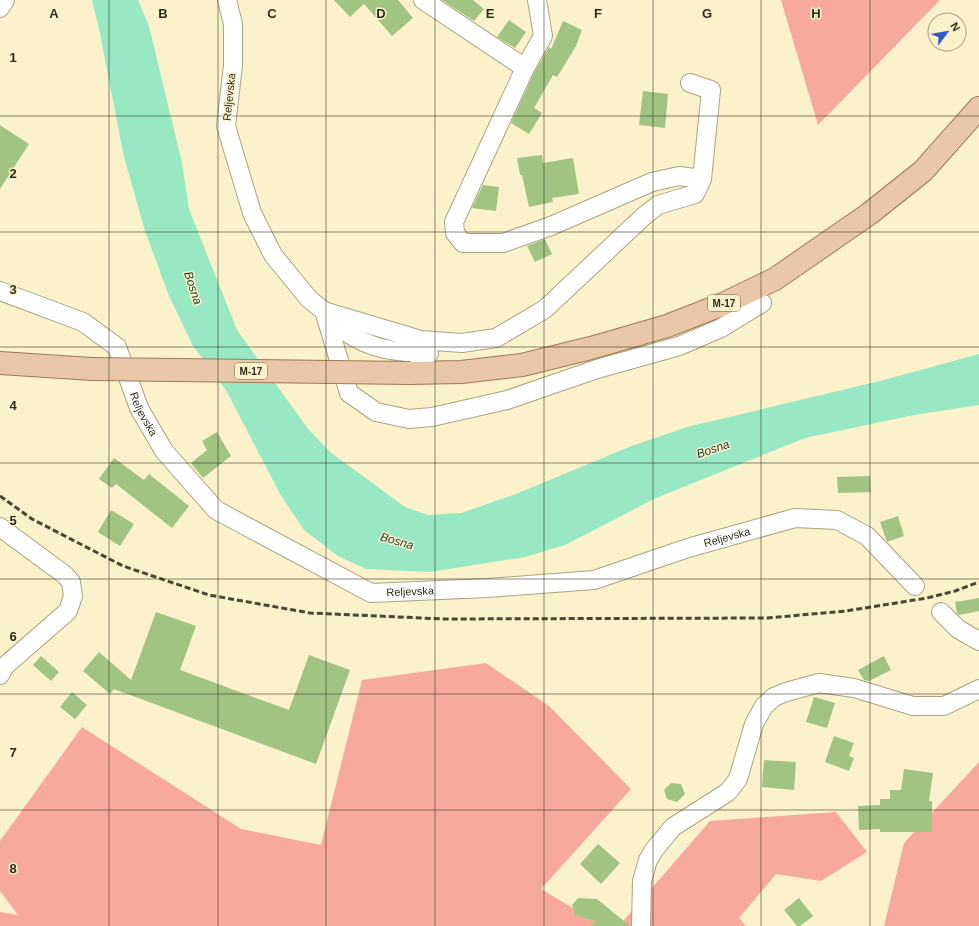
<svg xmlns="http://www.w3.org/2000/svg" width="979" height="926" font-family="Arial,sans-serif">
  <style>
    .green { fill: #f8a99d }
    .water { fill: #97e8c3 }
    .building { fill: #a2c482 }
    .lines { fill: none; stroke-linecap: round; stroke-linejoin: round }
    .minor-casing { stroke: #aba27f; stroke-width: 20 }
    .major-casing { stroke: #9e7953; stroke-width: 24 }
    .minor { stroke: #fff; stroke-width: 18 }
    .major { stroke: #e9c8a9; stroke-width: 22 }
    .rail { stroke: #4a4634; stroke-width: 3; stroke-dasharray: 6 3; stroke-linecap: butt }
    .major-bridge-casing { stroke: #9e7953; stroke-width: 24; stroke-linecap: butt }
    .major-bridge { stroke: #e9c8a9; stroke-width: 22 }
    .grid { fill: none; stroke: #2e2b1c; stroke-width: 1; stroke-opacity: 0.55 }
    .labels { text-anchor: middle; stroke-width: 3; stroke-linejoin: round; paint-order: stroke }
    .shield { fill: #fbf2cc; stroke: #6c6751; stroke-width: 1 }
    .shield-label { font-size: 10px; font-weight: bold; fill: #2e2b1c }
    .street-label { font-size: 11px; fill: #2e2b1c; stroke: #fbf2cc }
    .water-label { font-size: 12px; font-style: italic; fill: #1d4131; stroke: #fbf2cc }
    .grid-label { font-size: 13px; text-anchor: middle; font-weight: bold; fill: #2e2b1c; stroke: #fbf2cc; stroke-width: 3; stroke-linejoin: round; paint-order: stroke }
  </style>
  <rect width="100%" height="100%" fill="#fbf2cc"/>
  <g class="green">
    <polygon points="781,0 940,0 818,125"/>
    <polygon points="486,663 549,706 631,789 541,889 603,926 0,926 0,912 18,915 0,891 0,841 82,727 241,829 321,845 362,680"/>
    <polygon points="979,762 979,926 884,926 904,843"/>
    <polygon points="836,812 867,852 821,881 776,874 739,918 746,926 619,926 710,821"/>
  </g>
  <polygon class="water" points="92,0 138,0 149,26 182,163 189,209 237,330 308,429 330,452 405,507 428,515 461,513 516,494 629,447 687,427 880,381 979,354 979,405 914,415 805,438 656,498 565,545 525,557 430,572 366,569 338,556 304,530 280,494 226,390 193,346 169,296 145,231 124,157 99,29"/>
  <g class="building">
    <polygon points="334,0 398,0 413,18 392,36 364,4 350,17"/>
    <polygon points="442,0 473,0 484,9 474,21"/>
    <polygon points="509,20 526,32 515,48 497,37"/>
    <polygon points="563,21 582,30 576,46 557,77 553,75 534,108 542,113 529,134 511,123 534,73 549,47 551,49"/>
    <polygon points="643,91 668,94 665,128 639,125"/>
    <polygon points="0,125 29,144 0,189"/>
    <polygon points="542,155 543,163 573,158 579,194 552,198 553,202 529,207 522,175 520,175 517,158"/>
    <polygon points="483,185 499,187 496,211 472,208"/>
    <polygon points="545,239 552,254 535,262 527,246"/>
    <polygon points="217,432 231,456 203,478 191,463 207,450 202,441"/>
    <polygon points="114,458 144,480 149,474 189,506 172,528 116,484 112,488 99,479"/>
    <polygon points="870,476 871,492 838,493 837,477"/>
    <polygon points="111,510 134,524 120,546 98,532"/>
    <polygon points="898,516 904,536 887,542 880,522"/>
    <polygon points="979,598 979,611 959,615 957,613 955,602"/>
    <polygon points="156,612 196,626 180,670 289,710 309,655 350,670 316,764 114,689 110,694 83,671 99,652 131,680"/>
    <polygon points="41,656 59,672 51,681 33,665"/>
    <polygon points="884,656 891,670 869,681 864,680 858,670"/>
    <polygon points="72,692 87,705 75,719 60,707"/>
    <polygon points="814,697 835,703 827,728 806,722"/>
    <polygon points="834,736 854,743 849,756 854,758 849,771 825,762"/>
    <polygon points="764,760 796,762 794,790 762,787"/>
    <polygon points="904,769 933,773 929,801 932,801 932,832 880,832 880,829 859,830 858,806 880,805 880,799 890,799 890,790 901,790"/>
    <polygon points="671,783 681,784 685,794 677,802 667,799 664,790"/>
    <polygon points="598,844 620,863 601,884 580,864"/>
    <polygon points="578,898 597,899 630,926 591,926 595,921 575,915 572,905"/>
    <polygon points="799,898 813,916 800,926 797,926 784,910"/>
  </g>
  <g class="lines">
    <defs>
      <g id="minor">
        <polyline points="227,0 233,24 233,65 226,126 252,213 273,255 309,299 324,311 349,393 376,412 409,419 432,417 507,400 597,369 679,346 721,328 762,303"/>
        <polyline points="423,0 525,68"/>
        <polyline points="537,0 543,36 525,68 454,222 455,233 463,243 503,243 551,226 652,182 679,176 702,179"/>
        <polyline points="0,8 5,0"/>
        <path id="s1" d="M0 291 83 322 117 347 139 408 164 451 216 510 371 593 487 588 594 580 688 548 795 518 837 520 867 536 915 586"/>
        <polyline points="324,311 421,340 462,343 496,338 545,309 644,216 658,205 695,194 702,179 711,90 690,83"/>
        <path d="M327 315C356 347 388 352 429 354"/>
        <polyline points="0,527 65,575 71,582 73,596 68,611 5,666 0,675"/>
        <polyline points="941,612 958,629 979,641"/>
        <polyline points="641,926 642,881 648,860 654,850 673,827 728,792 738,779 754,724 764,706 774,697 786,692 819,683 854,688 913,706 944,706 979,689"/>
      </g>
      <g id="major">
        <polyline points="0,363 92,369"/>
        <polyline points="410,373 461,372 522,365 591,348 667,326 721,305 775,279 869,214 923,171 979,108"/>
      </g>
    </defs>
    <use href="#minor" class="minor-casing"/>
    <use href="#major" class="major-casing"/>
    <use href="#minor" class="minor"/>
    <use href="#major" class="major"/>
    <polyline class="rail" points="0,496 32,519 123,566 209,595 310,613 444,619 767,618 846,611 927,598 955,591 979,582"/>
    <defs>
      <polyline id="major-bridge" points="92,369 410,373"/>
    </defs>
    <use href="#major-bridge" class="major-bridge-casing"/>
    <use href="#major-bridge" class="major-bridge"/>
  </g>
  <path class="grid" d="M109 0V926M218 0V926M326 0V926M435 0V926M544 0V926M653 0V926M761 0V926M870 0V926M0 116H979M0 232H979M0 347H979M0 463H979M0 579H979M0 694H979M0 810H979"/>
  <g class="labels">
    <g class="shield">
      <rect x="708" y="295" width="32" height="16" rx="3"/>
      <rect x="235" y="363" width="32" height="16" rx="3"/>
    </g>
    <g class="shield-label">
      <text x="724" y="307">M-17</text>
      <text x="251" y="375">M-17</text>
    </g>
    <g class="street-label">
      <text transform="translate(229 97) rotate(-84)" y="4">Reljevska</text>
      <text dy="4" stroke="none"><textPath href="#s1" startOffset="203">Reljevska</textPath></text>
      <text dy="4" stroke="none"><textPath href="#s1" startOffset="863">Reljevska</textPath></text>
      <text dy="4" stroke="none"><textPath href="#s1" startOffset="539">Reljevska</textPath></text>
    </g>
    <g class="water-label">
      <text transform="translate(193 288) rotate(72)" y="4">Bosna</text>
      <text transform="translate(713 449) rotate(-19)" y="4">Bosna</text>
      <text transform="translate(397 541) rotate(16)" y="4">Bosna</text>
    </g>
  </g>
  <g class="grid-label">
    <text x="54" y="18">A</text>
    <text x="163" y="18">B</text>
    <text x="272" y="18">C</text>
    <text x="381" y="18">D</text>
    <text x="490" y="18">E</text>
    <text x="598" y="18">F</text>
    <text x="707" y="18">G</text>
    <text x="816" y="18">H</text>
    <text x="13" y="62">1</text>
    <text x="13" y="178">2</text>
    <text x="13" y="294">3</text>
    <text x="13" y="410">4</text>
    <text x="13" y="525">5</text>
    <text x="13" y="641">6</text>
    <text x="13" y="757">7</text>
    <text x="13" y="873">8</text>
  </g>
  <g transform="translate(947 32) rotate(58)"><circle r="19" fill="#fbf2cc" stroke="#a9a286"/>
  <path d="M0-3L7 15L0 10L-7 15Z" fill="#315ccb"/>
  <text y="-6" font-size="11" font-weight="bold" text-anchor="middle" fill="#2e2b1c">N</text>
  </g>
</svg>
